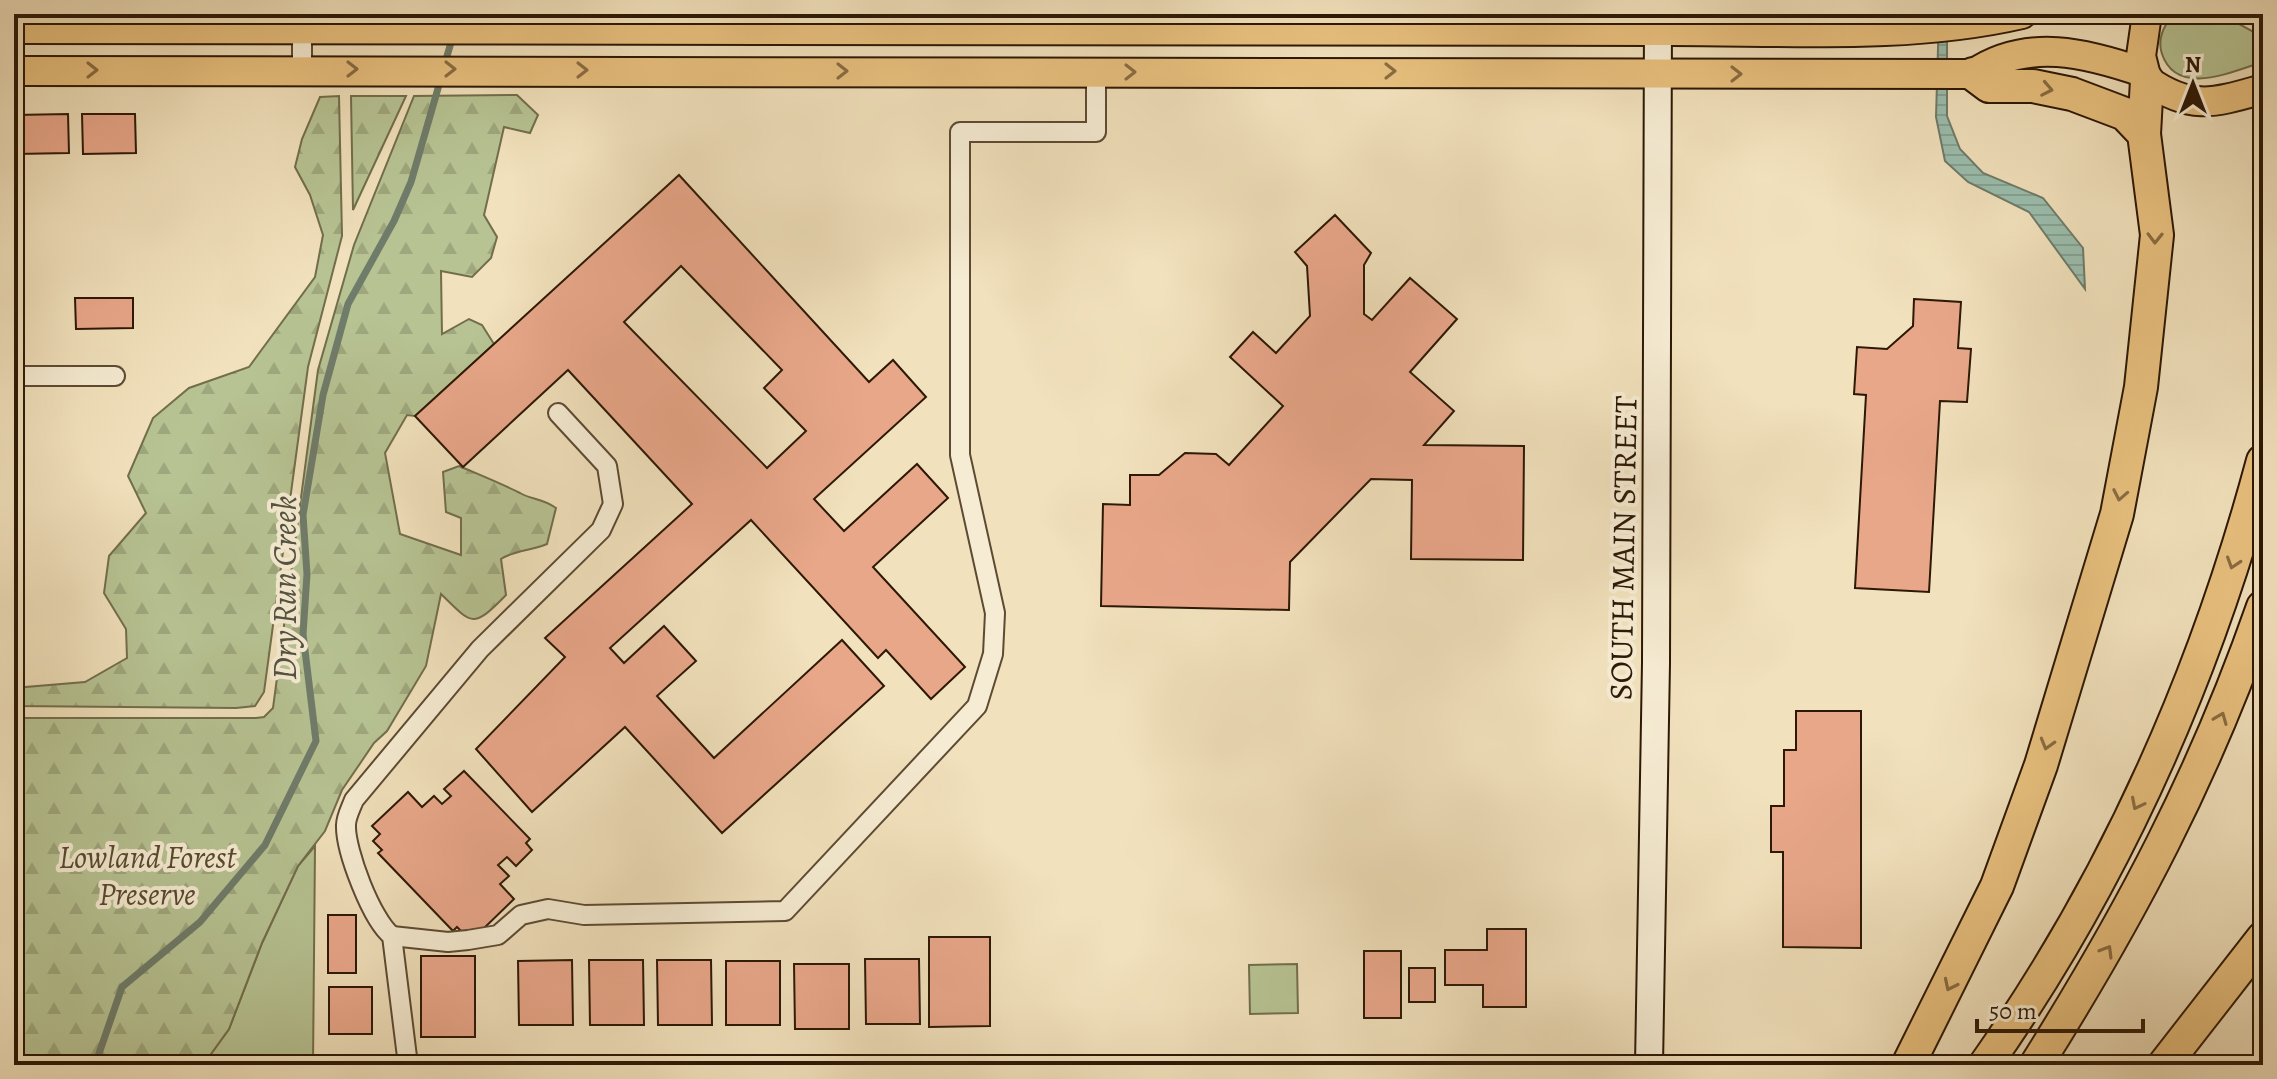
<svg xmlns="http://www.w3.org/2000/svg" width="2277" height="1079" font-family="Alegreya,serif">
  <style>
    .green { fill: #b7c393; stroke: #726e4c; stroke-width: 2 }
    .forest { fill: url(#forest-firs); stroke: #726e4c; stroke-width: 2 }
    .water { fill: url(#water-rules); stroke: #6f7c6a; stroke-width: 2 }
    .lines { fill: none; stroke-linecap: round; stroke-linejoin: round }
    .stream { stroke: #6f7c6a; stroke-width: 7 }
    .building { fill: #e9a78a; stroke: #2c1805; stroke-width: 2; fill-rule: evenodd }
    .street-casing { stroke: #5d4a33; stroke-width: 22 }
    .secondary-casing { stroke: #2c1805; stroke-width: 30 }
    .primary-casing { stroke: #2c1805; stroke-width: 32 }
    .highway-casing { stroke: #2c1805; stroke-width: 36 }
    .street { stroke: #f6ecd3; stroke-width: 18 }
    .secondary { stroke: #f6ecd3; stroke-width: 26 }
    .primary { stroke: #e8c07e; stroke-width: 28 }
    .highway { stroke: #e8c07e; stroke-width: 32 }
    .oneway { stroke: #8a6c42 }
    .labels { text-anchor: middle; stroke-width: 8; stroke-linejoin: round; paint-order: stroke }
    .street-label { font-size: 32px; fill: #2c1805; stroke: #f6ecd3 }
    .park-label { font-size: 32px; font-style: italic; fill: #564b30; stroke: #f6ecd3 }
    .water-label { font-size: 34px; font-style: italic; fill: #535240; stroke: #f6ecd3 }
  </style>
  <defs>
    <pattern id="forest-firs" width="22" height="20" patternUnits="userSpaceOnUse" patternTransform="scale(2)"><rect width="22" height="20" fill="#b7c393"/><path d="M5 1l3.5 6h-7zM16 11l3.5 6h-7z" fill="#9ea77d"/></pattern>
    <pattern id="water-rules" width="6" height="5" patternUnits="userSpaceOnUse" patternTransform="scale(2)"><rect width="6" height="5" fill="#9bbeae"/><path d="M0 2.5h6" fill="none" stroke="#86a394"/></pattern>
  </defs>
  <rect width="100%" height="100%" fill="#f1e1bc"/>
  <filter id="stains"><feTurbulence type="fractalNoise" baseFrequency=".0025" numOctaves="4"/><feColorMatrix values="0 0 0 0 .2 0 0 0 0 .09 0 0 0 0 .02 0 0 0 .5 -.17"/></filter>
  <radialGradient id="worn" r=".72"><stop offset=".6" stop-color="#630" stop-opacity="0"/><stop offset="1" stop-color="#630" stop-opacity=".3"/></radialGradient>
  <g class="green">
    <path d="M2174 14H2221L2263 37V62C2233 71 2177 98 2162 54 2157 39 2164 25 2174 14Z"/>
    <polygon points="315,846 313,1065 203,1065 229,1029 262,943 298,866"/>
    <polygon points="1297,964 1298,1013 1250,1014 1249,965"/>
  </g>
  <g class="forest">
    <path d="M517 95 538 115 530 133 504 127 484 215 497 237 491 258 472 277 441 271 442 334 469 319 482 325 494 344 415 416 407 415 385 453 400 534 461 555V518L446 512 443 472 459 466C480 475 500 483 520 493 532 500 542 498 556 508L547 544C531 551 515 550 501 559L506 595C472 630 472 624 441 594L426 666 387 731 374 743 342 790 325 831 298 866 262 943 229 1029 203 1065H14V718H256L264 717 273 708 318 370 354 245 414 96Z"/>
    <polygon points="339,96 342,236 308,367 264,692 255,706 236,708 14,706 14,688 85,682 127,658 126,629 104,593 109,556 146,513 128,476 153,418 189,388 249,367 315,277 323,235 310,195 295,167 302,139 320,97"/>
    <polygon points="351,96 406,96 353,210"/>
  </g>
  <polygon class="water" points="1939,14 1947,14 1947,116 1960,149 1983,173 2043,198 2083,248 2085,289 2029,212 1968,182 1945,161 1936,117"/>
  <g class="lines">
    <g class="stream">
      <polyline points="444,66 453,36"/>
      <polyline points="95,1065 122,987 200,922 265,845 316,741 303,634 307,574 303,515 323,395 348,304 394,221 411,182 441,78"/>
    </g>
  </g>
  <g class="building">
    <polygon points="68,114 69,153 16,154 15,115"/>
    <polygon points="82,114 135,114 136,153 83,154"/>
    <path d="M679 175 869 382 893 360 926 397 814 499 844 531 917 464 948 498 873 567 965 667 931 699 886 650 878 658 751 520 610 648 624 663 664 626 696 661 657 696 714 758 842 640 884 686 722 833 625 727 532 812 476 749 565 657 545 638 692 504 568 370 463 467 415 416ZM681 266 782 370 764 388 806 431 767 468 624 322Z"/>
    <polygon points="1335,215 1371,253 1364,265 1364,314 1372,320 1410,278 1457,319 1410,372 1454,411 1424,445 1524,446 1523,560 1411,559 1412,480 1371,479 1290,562 1289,610 1101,606 1103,504 1130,505 1130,475 1159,475 1185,453 1216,454 1229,465 1283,406 1230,357 1253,332 1276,353 1310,316 1307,266 1295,252"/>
    <polygon points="75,298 133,298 133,328 76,329"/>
    <polygon points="1914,299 1961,302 1958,348 1971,349 1967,402 1940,401 1929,592 1855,588 1866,395 1854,394 1857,347 1887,349 1913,326"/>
    <polygon points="1796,711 1861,711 1861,948 1783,947 1783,852 1771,852 1771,806 1784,806 1784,750 1796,750"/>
    <polygon points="464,771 530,839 526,843 532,850 516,866 507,857 498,865 509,876 500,884 514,899 478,934 473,930 466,936 457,927 453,931 378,853 382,850 373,841 380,834 372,826 408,792 422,807 434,796 442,804 451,796 444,789"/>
    <rect x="328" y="915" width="28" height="58"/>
    <polygon points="1487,929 1526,929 1526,1007 1483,1007 1483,985 1445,985 1445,950 1487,950"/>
    <polygon points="929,937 990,937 990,1026 929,1027"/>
    <rect x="1364" y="951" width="37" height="67"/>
    <rect x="421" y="956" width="54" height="81"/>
    <polygon points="865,959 919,959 920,1024 866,1024"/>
    <polygon points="572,960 573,1025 519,1025 518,961"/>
    <polygon points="589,960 643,960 644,1025 590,1025"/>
    <polygon points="657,960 711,960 712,1025 658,1025"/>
    <rect x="726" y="961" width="54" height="64"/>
    <polygon points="794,964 849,964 849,1029 795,1029"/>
    <rect x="1409" y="968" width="26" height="34"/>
    <rect x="329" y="987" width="43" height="47"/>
  </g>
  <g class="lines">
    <defs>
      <g id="street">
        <polyline points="302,69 302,14"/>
        <polyline points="14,376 115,376"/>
        <polyline points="392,936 448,942 468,940 498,935 521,915 548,909 584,915 785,911 977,706 993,654 995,613 960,455 960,132 1096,132 1096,72"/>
        <path d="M408 1065 392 936C372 921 345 850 346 825 346 817 351 808 354 800L480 649 601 530 613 504 607 466 558 413"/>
      </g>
      <polyline id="secondary" points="1649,1065 1656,663 1658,14"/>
      <g id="primary">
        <path d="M2147 14 2141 56 2147 80C2191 111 2214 103 2263 89"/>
        <path d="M14 29 1658 31C1777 30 1905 41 2022 14"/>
        <path d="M14 71 1973 74C2027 37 2087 53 2145 73"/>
      </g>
      <g id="highway">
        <polyline points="2144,134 2147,80"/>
        <polyline points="1908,1065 1997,886 2041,765 2117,514 2141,387 2157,235 2144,134 2125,114 2072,94 2033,86 1989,86 1973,74"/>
        <path d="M1985 1065C2114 882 2205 677 2263 461"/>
        <path d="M2036 1065C2131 914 2204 776 2263 607"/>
        <polyline points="2164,1065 2263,938"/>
      </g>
    </defs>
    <use href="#street" class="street-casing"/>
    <use href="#secondary" class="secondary-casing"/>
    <use href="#primary" class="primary-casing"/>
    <use href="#highway" class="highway-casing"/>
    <use href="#street" class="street"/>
    <use href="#secondary" class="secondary"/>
    <use href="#primary" class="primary"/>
    <use href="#highway" class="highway"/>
  </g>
  <defs><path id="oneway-chevron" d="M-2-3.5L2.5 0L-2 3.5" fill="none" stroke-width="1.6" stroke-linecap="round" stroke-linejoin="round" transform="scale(2)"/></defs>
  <g class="oneway">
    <use href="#oneway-chevron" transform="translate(352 69)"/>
    <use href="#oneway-chevron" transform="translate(450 69)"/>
    <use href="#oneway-chevron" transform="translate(92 70)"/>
    <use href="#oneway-chevron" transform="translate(582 70)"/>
    <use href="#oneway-chevron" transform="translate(842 71)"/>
    <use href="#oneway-chevron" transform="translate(1390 71)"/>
    <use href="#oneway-chevron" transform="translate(1130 72)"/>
    <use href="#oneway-chevron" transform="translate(1736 74)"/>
    <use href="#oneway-chevron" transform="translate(2047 89) rotate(11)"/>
    <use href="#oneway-chevron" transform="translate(2155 238) rotate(91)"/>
    <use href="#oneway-chevron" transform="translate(2120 495) rotate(101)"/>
    <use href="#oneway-chevron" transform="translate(2233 563) rotate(108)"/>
    <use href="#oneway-chevron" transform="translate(2221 718) rotate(-68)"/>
    <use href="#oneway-chevron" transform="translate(2047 744) rotate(106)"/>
    <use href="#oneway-chevron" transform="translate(2137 804) rotate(117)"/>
    <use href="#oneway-chevron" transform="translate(2107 951) rotate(-59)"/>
    <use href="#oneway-chevron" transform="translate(1950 985) rotate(116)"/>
  </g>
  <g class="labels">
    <g class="street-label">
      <text transform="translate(1623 548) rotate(-89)" y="11">SOUTH MAIN STREET</text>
    </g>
    <g class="park-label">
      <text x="147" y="868">Lowland Forest<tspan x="147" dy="37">Preserve</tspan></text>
    </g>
    <g class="water-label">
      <text transform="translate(284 588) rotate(-90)" y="12">Dry Run Creek</text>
    </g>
  </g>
  <rect width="2277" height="1079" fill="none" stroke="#f1e1bc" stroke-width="48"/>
  <rect x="16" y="16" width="2245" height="1047" fill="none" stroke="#2c1805" stroke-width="4"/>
  <rect x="24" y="24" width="2229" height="1031" fill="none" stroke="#2c1805" stroke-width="2"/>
  <g transform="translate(2193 84)" stroke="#f6ecd3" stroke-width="6" paint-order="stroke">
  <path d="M0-6L14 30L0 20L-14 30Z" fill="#2c1805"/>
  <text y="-12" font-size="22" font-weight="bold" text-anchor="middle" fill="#2c1805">N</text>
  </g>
  <path d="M1977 1019v12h166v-12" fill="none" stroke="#2c1805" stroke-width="4"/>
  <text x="1989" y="1019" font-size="24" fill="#2c1805" stroke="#f6ecd3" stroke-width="6" paint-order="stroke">50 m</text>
  <rect width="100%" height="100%" filter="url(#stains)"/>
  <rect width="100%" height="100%" fill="url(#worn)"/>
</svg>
